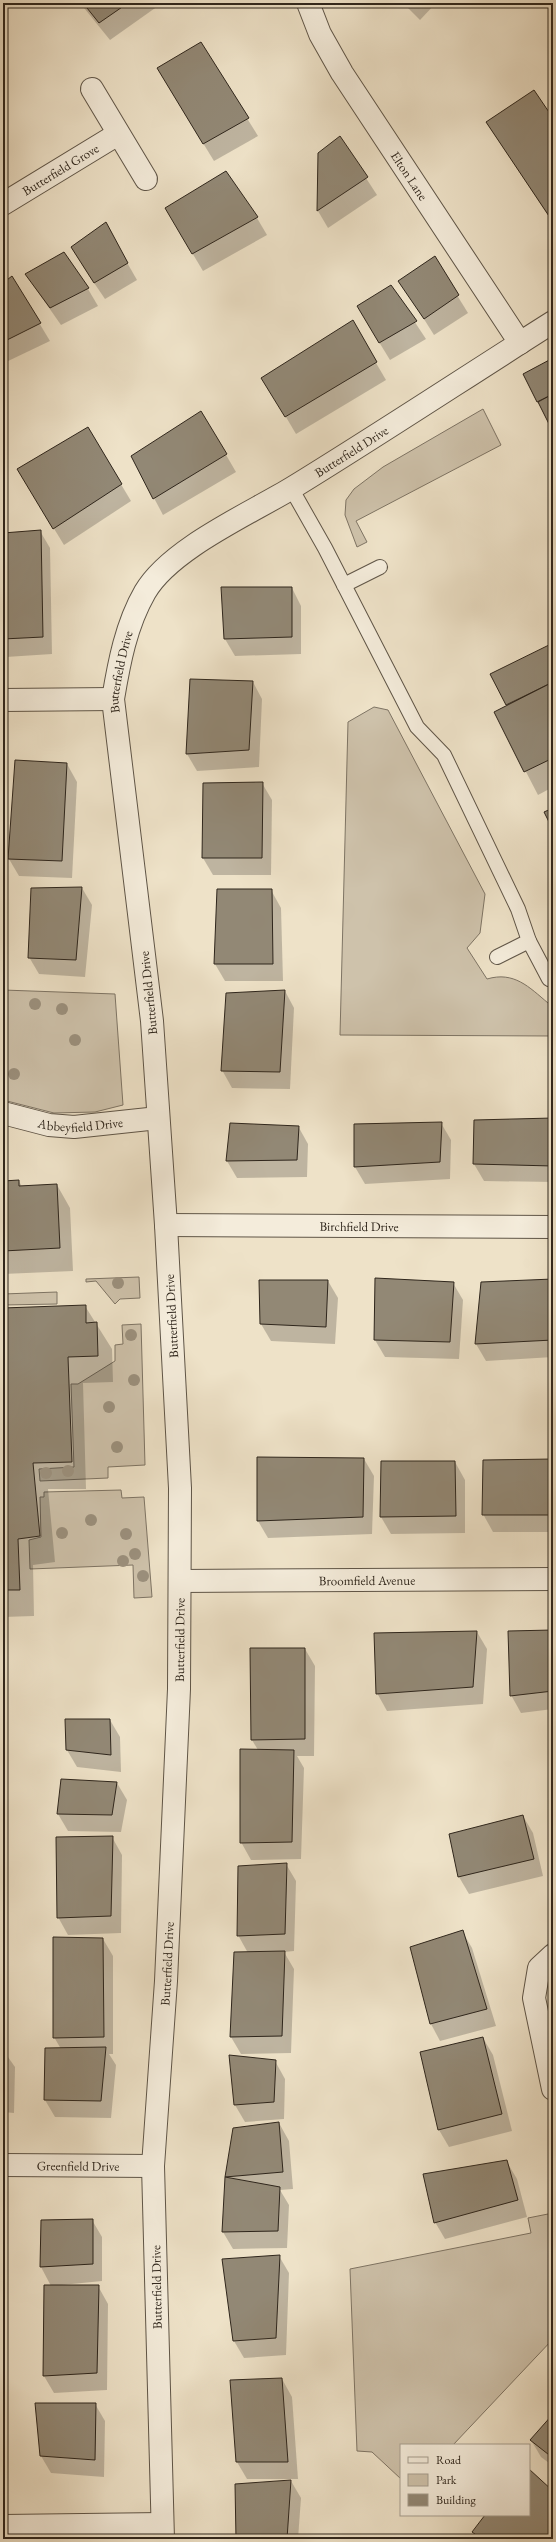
<svg xmlns="http://www.w3.org/2000/svg" width="556" height="2542" font-family="'EB Garamond',serif">
  <style>
    .green { fill: #cec2ab; stroke: #7e7464 }
    .shadow { fill: #0003 }
    .building { fill: #928875; stroke: #2f261c }
    .lines { fill: none; stroke-linecap: round; stroke-linejoin: round }
    .lane-casing { stroke: #5f5547; stroke-width: 16 }
    .street-casing { stroke: #5f5547; stroke-width: 24 }
    .lane { stroke: #f4ecdb; stroke-width: 14 }
    .street { stroke: #f4ecdb; stroke-width: 22 }
    .tree { fill: #9b907d }
    .labels { text-anchor: middle; stroke-width: 3; stroke-linejoin: round; paint-order: stroke }
    .street-label { font-size: 13px; fill: #2f261c; stroke: #f4ecdb }
  </style>
  <rect width="100%" height="100%" fill="#eee2c8"/>
  <filter id="stains"><feTurbulence type="fractalNoise" baseFrequency=".005" numOctaves="4"/><feColorMatrix values="0 0 0 0 .2 0 0 0 0 .09 0 0 0 0 .02 0 0 0 .5 -.17"/></filter>
  <radialGradient id="worn" r=".72"><stop offset=".6" stop-color="#630" stop-opacity="0"/><stop offset="1" stop-color="#630" stop-opacity=".3"/></radialGradient>
  <g class="green">
    <polygon points="483,409 501,445 356,521 367,542 357,547 345,515 346,500 354,489 383,467"/>
    <path d="M374 707 388 710 485 894 480 933 467 948 487 979C514 971 529 987 548 1003L553 1002V1036L340 1035 348 722Z"/>
    <polygon points="3,990 115,994 123,1105 95,1112 54,1113 3,1100"/>
    <polygon points="139,1277 140,1298 120,1299 115,1304 96,1281 86,1282 86,1279"/>
    <polygon points="57,1292 57,1304 3,1305 3,1294"/>
    <polygon points="141,1324 145,1465 108,1467 108,1478 40,1481 39,1469 74,1467 71,1384 78,1384 115,1361 115,1345 123,1344 122,1325"/>
    <polygon points="121,1490 122,1498 144,1497 152,1597 134,1598 133,1565 30,1569 29,1540 41,1537 40,1497 44,1497 44,1492"/>
    <polygon points="553,2213 553,2339 453,2445 401,2445 401,2479 372,2452 357,2451 350,2269 531,2233 528,2218"/>
  </g>
  <g class="shadow">
    <polygon points="80,3 157,3 158,6 110,40"/>
    <polygon points="403,3 436,3 420,20"/>
    <polygon points="200,43 258,136 214,161 168,86"/>
    <polygon points="553,120 553,223 487,123"/>
    <polygon points="340,138 377,195 328,228 318,211 319,154"/>
    <polygon points="257,218 267,235 203,271 176,226"/>
    <polygon points="105,224 137,280 105,299 82,265"/>
    <polygon points="434,258 468,313 434,335 400,281"/>
    <polygon points="26,275 88,289 98,306 61,325"/>
    <polygon points="12,278 50,341 6,362 3,357 3,284"/>
    <polygon points="391,286 426,339 390,360 368,324"/>
    <polygon points="352,322 386,380 296,434 273,395"/>
    <polygon points="201,412 236,472 163,515 154,498"/>
    <polygon points="88,429 131,501 64,545 28,486"/>
    <polygon points="40,531 50,548 52,654 6,657 3,652 3,534"/>
    <polygon points="292,588 301,606 301,654 235,656 225,639"/>
    <polygon points="553,644 553,787 538,795 495,712 508,706 492,674"/>
    <polygon points="191,680 253,682 262,699 259,767 197,771 187,754"/>
    <polygon points="67,764 77,782 72,878 19,876 9,859"/>
    <polygon points="262,783 272,800 271,875 213,875 203,858"/>
    <polygon points="82,888 92,905 85,977 39,974 29,957"/>
    <polygon points="271,890 281,908 283,981 225,981 215,964"/>
    <polygon points="285,991 294,1008 290,1089 232,1088 222,1070"/>
    <polygon points="553,1119 553,1182 484,1181 474,1164 475,1121"/>
    <polygon points="441,1123 451,1140 450,1179 365,1184 355,1167"/>
    <polygon points="298,1126 308,1144 307,1177 237,1178 227,1161"/>
    <polygon points="19,1181 22,1187 57,1185 70,1208 73,1271 3,1274 3,1182"/>
    <polygon points="553,1280 553,1357 486,1361 476,1344 482,1283"/>
    <polygon points="260,1281 328,1281 338,1298 335,1344 271,1341 261,1324"/>
    <polygon points="453,1283 463,1300 459,1359 385,1357 375,1340"/>
    <polygon points="85,1306 112,1349 113,1382 83,1383 86,1489 48,1489 55,1562 33,1565 34,1616 3,1617 3,1309"/>
    <polygon points="364,1459 374,1476 372,1534 268,1538 258,1521"/>
    <polygon points="553,1460 553,1532 493,1532 483,1514"/>
    <polygon points="455,1462 465,1480 465,1533 391,1534 381,1517"/>
    <polygon points="553,1631 553,1709 521,1713 511,1695"/>
    <polygon points="477,1632 487,1649 483,1704 387,1711 377,1693"/>
    <polygon points="305,1649 315,1666 314,1756 297,1756 304,1768 301,1859 251,1860 241,1842 258,1750 252,1740"/>
    <polygon points="66,1720 110,1720 120,1737 121,1772 77,1767 67,1750"/>
    <polygon points="117,1783 127,1800 121,1832 68,1831 58,1814"/>
    <polygon points="523,1816 533,1833 543,1876 469,1894 459,1877"/>
    <polygon points="553,1819 553,1831 550,1820"/>
    <polygon points="112,1837 122,1855 121,1933 68,1935 58,1917"/>
    <polygon points="286,1864 296,1881 294,1951 284,1952 294,1969 291,2053 241,2054 231,2037 248,1953 238,1935"/>
    <polygon points="462,1931 472,1948 496,2026 440,2041 431,2024"/>
    <polygon points="103,1939 113,1956 113,2054 109,2054 116,2065 111,2118 55,2117 45,2100 61,2049 54,2037"/>
    <polygon points="483,2038 493,2055 512,2131 449,2147 439,2130"/>
    <polygon points="3,2050 15,2067 14,2113 3,2112"/>
    <polygon points="275,2061 285,2079 284,2119 245,2122 235,2105"/>
    <polygon points="279,2123 289,2141 293,2189 280,2190 289,2205 287,2248 233,2249 223,2232 226,2177 234,2129"/>
    <polygon points="507,2162 517,2179 527,2217 445,2239 435,2222"/>
    <polygon points="92,2220 102,2237 102,2281 52,2286 98,2286 108,2304 107,2390 54,2393 44,2376 45,2286 51,2286 41,2267"/>
    <polygon points="279,2256 289,2273 286,2355 244,2358 234,2341 223,2260"/>
    <polygon points="282,2379 292,2397 298,2479 247,2479 237,2462"/>
    <polygon points="95,2404 105,2421 104,2477 51,2473 41,2456"/>
    <polygon points="553,2416 553,2466 541,2457 531,2440"/>
    <polygon points="529,2471 553,2492 553,2539 477,2539 473,2532 486,2515 529,2515"/>
    <polygon points="291,2481 301,2498 298,2539 237,2539"/>
  </g>
  <g class="building">
    <polygon points="83,3 128,3 99,23"/>
    <polygon points="201,42 249,118 203,144 157,68"/>
    <polygon points="534,90 553,118 553,222 486,122"/>
    <polygon points="340,136 368,177 317,211 318,153"/>
    <polygon points="226,171 258,217 192,254 165,208"/>
    <polygon points="106,222 128,263 94,283 71,247"/>
    <polygon points="64,252 89,288 50,308 25,274"/>
    <polygon points="435,256 459,295 424,319 398,281"/>
    <polygon points="12,276 41,323 3,342 3,283"/>
    <polygon points="391,285 417,321 379,343 357,306"/>
    <polygon points="353,320 377,362 285,417 261,378"/>
    <polygon points="553,358 553,394 537,402 523,374"/>
    <polygon points="553,394 553,430 552,430 538,402"/>
    <polygon points="201,411 227,454 153,499 131,456"/>
    <polygon points="88,427 122,484 53,529 17,469"/>
    <polygon points="41,530 43,637 3,639 3,533"/>
    <polygon points="221,587 292,587 292,637 224,639"/>
    <polygon points="553,643 553,682 506,705 490,674"/>
    <polygon points="190,679 253,681 249,750 186,754"/>
    <polygon points="553,682 553,758 524,772 494,712"/>
    <polygon points="15,760 67,763 62,861 8,859"/>
    <polygon points="263,782 262,858 202,858 203,783"/>
    <polygon points="553,808 553,830 544,812"/>
    <polygon points="82,887 76,960 28,958 31,888"/>
    <polygon points="217,889 272,889 273,964 214,964"/>
    <polygon points="285,990 280,1072 221,1071 226,993"/>
    <polygon points="553,1118 553,1166 473,1164 474,1120"/>
    <polygon points="442,1122 440,1162 354,1167 354,1124"/>
    <polygon points="230,1123 299,1126 297,1160 226,1161"/>
    <polygon points="19,1180 19,1186 57,1184 60,1248 3,1251 3,1181"/>
    <polygon points="375,1278 454,1282 450,1342 374,1340"/>
    <polygon points="553,1279 553,1340 475,1344 481,1282"/>
    <polygon points="259,1280 328,1280 326,1327 260,1324"/>
    <polygon points="86,1305 86,1323 97,1322 98,1356 68,1357 72,1462 33,1463 40,1536 18,1539 20,1590 3,1590 3,1308"/>
    <polygon points="257,1457 364,1458 363,1517 257,1521"/>
    <polygon points="553,1459 553,1515 482,1515 483,1460"/>
    <polygon points="381,1461 455,1461 456,1516 380,1517"/>
    <polygon points="553,1630 553,1691 510,1696 508,1631"/>
    <polygon points="477,1631 473,1687 376,1694 374,1633"/>
    <polygon points="250,1648 305,1648 305,1739 251,1740"/>
    <polygon points="65,1719 110,1719 111,1755 66,1750"/>
    <polygon points="240,1749 294,1750 292,1842 240,1843"/>
    <polygon points="61,1779 117,1782 112,1815 57,1814"/>
    <polygon points="523,1815 534,1859 458,1877 449,1834"/>
    <polygon points="113,1836 111,1916 57,1918 56,1837"/>
    <polygon points="287,1863 285,1934 237,1936 238,1866"/>
    <polygon points="463,1930 487,2009 430,2024 410,1947"/>
    <polygon points="53,1937 103,1938 104,2037 53,2038"/>
    <polygon points="285,1951 282,2036 230,2037 234,1952"/>
    <polygon points="483,2037 502,2114 438,2130 420,2052"/>
    <polygon points="106,2047 101,2101 44,2100 45,2048"/>
    <polygon points="3,2049 5,2049 4,2096 3,2096"/>
    <polygon points="229,2055 276,2060 274,2102 234,2105"/>
    <polygon points="279,2122 283,2172 225,2177 233,2128"/>
    <polygon points="507,2160 518,2200 434,2223 423,2174"/>
    <polygon points="225,2177 280,2187 278,2231 222,2232"/>
    <polygon points="93,2219 93,2264 40,2267 41,2220"/>
    <polygon points="280,2255 276,2338 233,2341 222,2259"/>
    <polygon points="44,2285 99,2285 97,2373 43,2376"/>
    <polygon points="282,2378 288,2462 236,2462 230,2380"/>
    <polygon points="35,2403 96,2403 95,2460 40,2456"/>
    <polygon points="553,2414 553,2458 530,2440"/>
    <polygon points="529,2469 553,2491 553,2539 482,2539 472,2532 485,2515 529,2515"/>
    <polygon points="291,2480 287,2539 236,2539 235,2484"/>
  </g>
  <g class="lines">
    <defs>
      <g id="lane">
        <polyline points="291,488 325,548 417,727 444,755 518,909 529,941 549,979"/>
        <polyline points="344,585 380,567"/>
        <polyline points="497,957 529,941"/>
      </g>
      <g id="street">
        <path id="s1" d="M308 3 320 34 342 73 520 343"/>
        <polyline points="92,89 146,179"/>
        <path id="s2" d="M3 204 118 134"/>
        <polyline points="3,700 113,699"/>
        <path id="s3" d="M3 1113 49 1125 74 1127 158 1118"/>
        <path id="s4" d="M166 1225 553 1227"/>
        <path id="s5" d="M181 1581 553 1579"/>
        <polyline points="553,1955 539,1968 534,1998 553,2089"/>
        <path id="s6" d="M3 2165 153 2166"/>
        <polyline points="3,2526 162,2524"/>
        <path id="s7" d="M163 2539 153 2166 166 1981 179 1689 180 1488 166 1225 152 1021 113 699C119 663 126 625 145 592 170 549 249 514 292 488 380 434 466 377 553 322"/>
      </g>
    </defs>
    <use href="#lane" class="lane-casing"/>
    <use href="#street" class="street-casing"/>
    <use href="#lane" class="lane"/>
    <use href="#street" class="street"/>
  </g>
  <g class="tree">
    <circle cx="35" cy="1004" r="6"/>
    <circle cx="62" cy="1009" r="6"/>
    <circle cx="75" cy="1040" r="6"/>
    <circle cx="14" cy="1074" r="6"/>
    <circle cx="118" cy="1283" r="6"/>
    <circle cx="131" cy="1335" r="6"/>
    <circle cx="134" cy="1380" r="6"/>
    <circle cx="109" cy="1407" r="6"/>
    <circle cx="117" cy="1447" r="6"/>
    <circle cx="68" cy="1471" r="6"/>
    <circle cx="46" cy="1473" r="6"/>
    <circle cx="91" cy="1520" r="6"/>
    <circle cx="62" cy="1533" r="6"/>
    <circle cx="126" cy="1534" r="6"/>
    <circle cx="135" cy="1554" r="6"/>
    <circle cx="123" cy="1561" r="6"/>
    <circle cx="143" cy="1576" r="6"/>
  </g>
  <g class="labels">
    <g class="street-label">
      <text dy="5" stroke="none"><textPath href="#s2" startOffset="67">Butterfield Grove</textPath></text>
      <text dy="5" stroke="none"><textPath href="#s1" startOffset="201">Elton Lane</textPath></text>
      <text dy="5" stroke="none"><textPath href="#s7" startOffset="2208">Butterfield Drive</textPath></text>
      <text dy="5" stroke="none"><textPath href="#s7" startOffset="1872">Butterfield Drive</textPath></text>
      <text transform="translate(148 993) rotate(-96)" y="5">Butterfield Drive</text>
      <text dy="5" stroke="none"><textPath href="#s3" startOffset="79">Abbeyfield Drive</textPath></text>
      <text dy="5" stroke="none"><textPath href="#s4" startOffset="193">Birchfield Drive</textPath></text>
      <text transform="translate(171 1316) rotate(-93)" y="5">Butterfield Drive</text>
      <text dy="5" stroke="none"><textPath href="#s5" startOffset="186">Broomfield Avenue</textPath></text>
      <text dy="5" stroke="none"><textPath href="#s7" startOffset="900">Butterfield Drive</textPath></text>
      <text dy="5" stroke="none"><textPath href="#s7" startOffset="576">Butterfield Drive</textPath></text>
      <text dy="5" stroke="none"><textPath href="#s6" startOffset="75">Greenfield Drive</textPath></text>
      <text transform="translate(156 2287) rotate(-91)" y="5">Butterfield Drive</text>
    </g>
  </g>
  <rect width="556" height="2542" fill="none" stroke="#eee2c8" stroke-width="16"/>
  <rect x="4" y="4" width="548" height="2534" fill="none" stroke="#2f261c" stroke-width="2"/>
  <rect x="8" y="8" width="540" height="2526" fill="none" stroke="#2f261c"/>
  <rect x="400" y="2444" width="130" height="72" fill="#f4ecdb" stroke="#a59d8f"/>
  <rect x="408" y="2457" width="20" height="6" fill="#f4ecdb" stroke="#a59d8f"/>
  <text x="436" y="2464" font-size="12" fill="#2f261c">Road</text>
  <rect x="408" y="2474" width="20" height="12" fill="#cec2ab" stroke="#a59d8f"/>
  <text x="436" y="2484" font-size="12" fill="#2f261c">Park</text>
  <rect x="408" y="2494" width="20" height="12" fill="#928875" stroke="#a59d8f"/>
  <text x="436" y="2504" font-size="12" fill="#2f261c">Building</text>
  <rect width="100%" height="100%" filter="url(#stains)"/>
  <rect width="100%" height="100%" fill="url(#worn)"/>
</svg>
